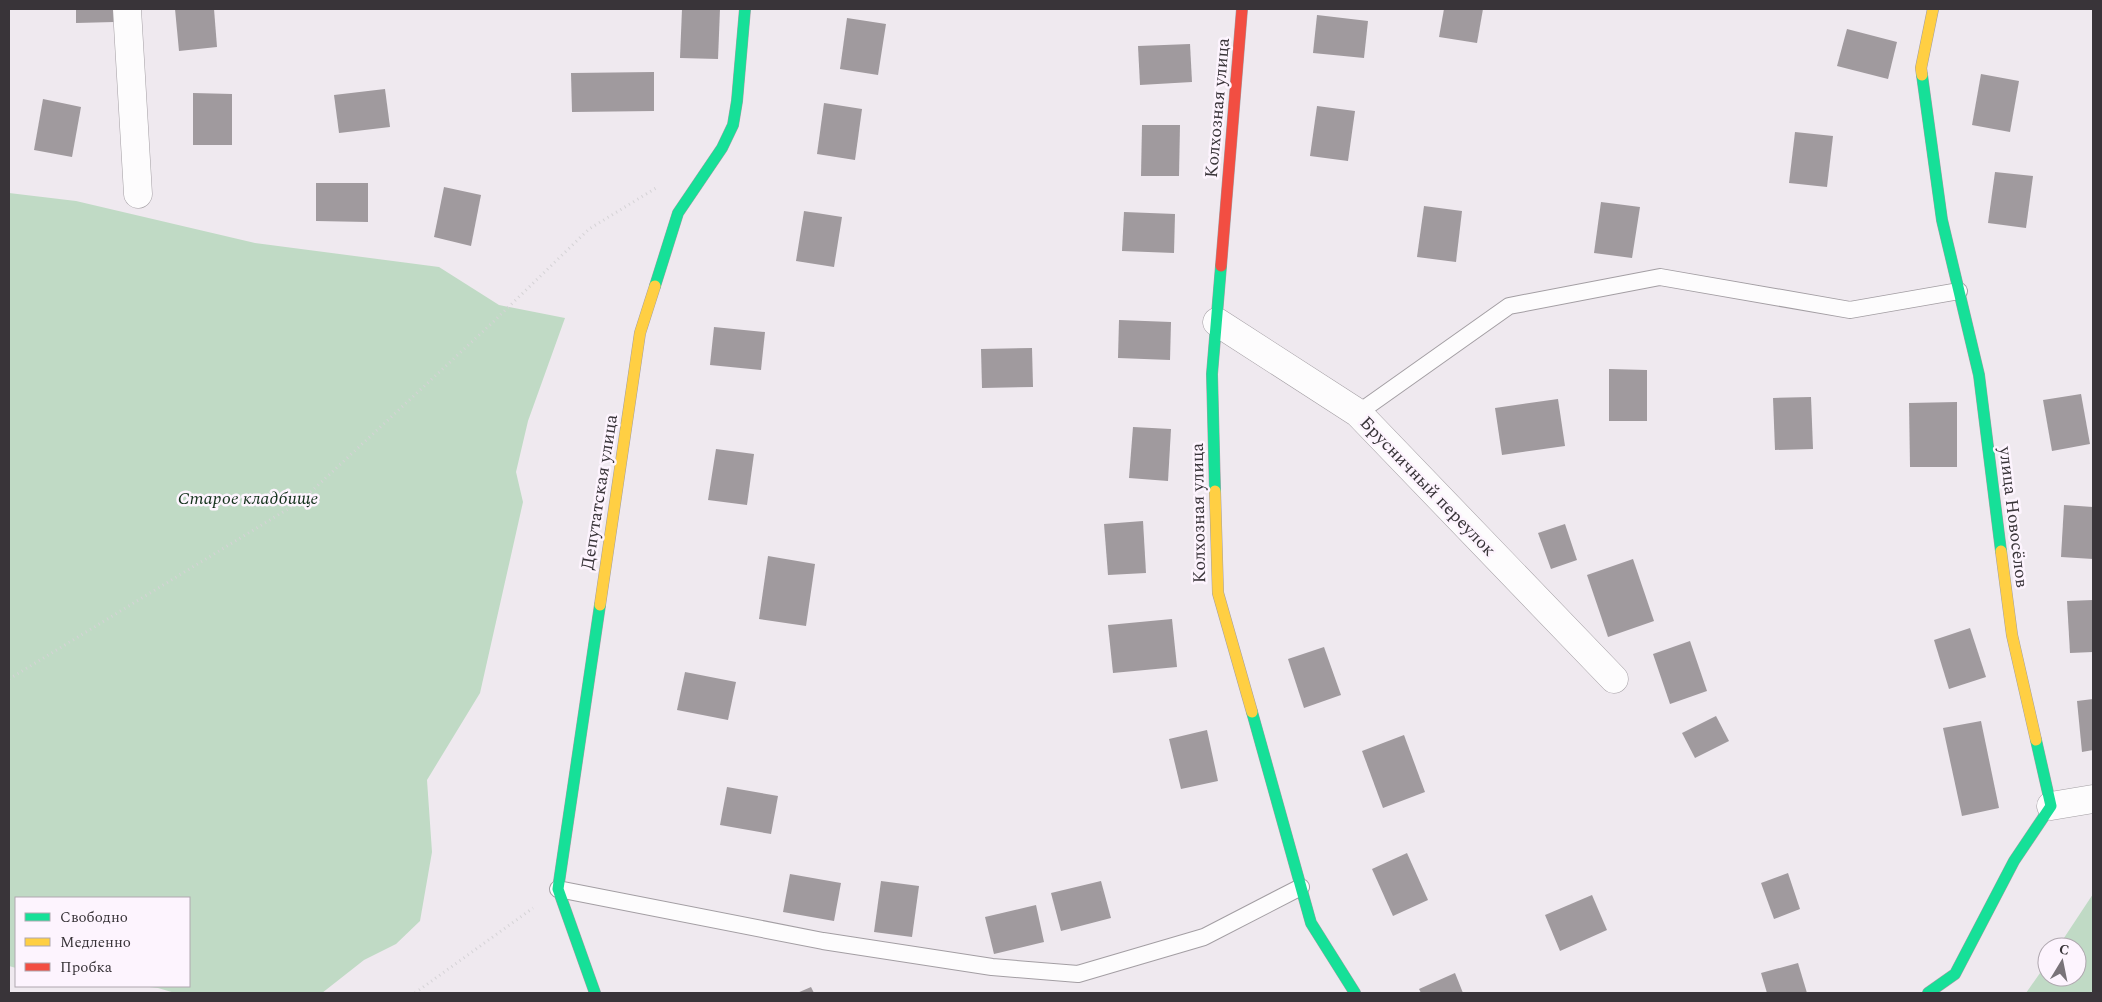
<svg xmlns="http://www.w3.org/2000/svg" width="2102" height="1002" font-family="Spectral,serif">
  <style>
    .green { fill: #c0dac5 }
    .building { fill: #a09a9e }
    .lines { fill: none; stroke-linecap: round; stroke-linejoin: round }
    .lane-casing { stroke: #a39ea3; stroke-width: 18 }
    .street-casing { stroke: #a39ea3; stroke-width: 29 }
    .fast-casing { stroke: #a39ea3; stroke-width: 12 }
    .slow-casing { stroke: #a39ea3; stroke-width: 12 }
    .jam-casing { stroke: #a39ea3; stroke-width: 12 }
    .path { stroke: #d5d3d6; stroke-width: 3; stroke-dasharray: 1 4; stroke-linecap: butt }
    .lane { stroke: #fdfcfd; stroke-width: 16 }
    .street { stroke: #fdfcfd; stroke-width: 28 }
    .fast { stroke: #16e098; stroke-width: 11 }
    .slow { stroke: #ffcf43; stroke-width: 11 }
    .jam { stroke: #f24e42; stroke-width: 11 }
    .labels { text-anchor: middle; stroke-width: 5; stroke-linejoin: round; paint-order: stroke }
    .street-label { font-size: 18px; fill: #393439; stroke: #fdf4fe }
    .park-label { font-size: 18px; font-style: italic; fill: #13311b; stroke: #fdf4fe }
  </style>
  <rect width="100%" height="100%" fill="#efe9ef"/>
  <g class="green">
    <polygon points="9,193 76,201 255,243 439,267 499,305 565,318 528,421 516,472 523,502 480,693 427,780 432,852 420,921 396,944 364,960 322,993 175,993 158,988 141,986 189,986 189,898 16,898 16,968 9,966"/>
    <polygon points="2093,894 2093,993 2026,993 2047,963 2047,977 2077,977 2077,947 2058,947"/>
  </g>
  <g class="building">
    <polygon points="76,9 114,9 114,22 76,23"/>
    <polygon points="175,9 214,9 217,47 179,51"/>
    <polygon points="682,9 720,9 718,59 680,58"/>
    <polygon points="1444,9 1483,9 1477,43 1439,37"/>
    <polygon points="1317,15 1368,21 1364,58 1313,53"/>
    <polygon points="847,18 886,24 878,75 840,69"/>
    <polygon points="1847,29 1897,42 1888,79 1837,66"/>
    <polygon points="1190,44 1192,82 1140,85 1138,46"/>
    <polygon points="654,72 654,111 572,112 571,73"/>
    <polygon points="1981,74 2019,81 2010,132 1972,125"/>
    <polygon points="385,89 390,127 339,133 334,95"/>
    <polygon points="193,93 232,94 232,145 193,145"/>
    <polygon points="43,99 81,107 72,157 34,150"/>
    <polygon points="824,103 862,109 855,160 817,154"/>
    <polygon points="1317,106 1355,111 1348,161 1310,156"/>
    <polygon points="1142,125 1180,125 1179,176 1141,176"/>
    <polygon points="1795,132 1833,136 1827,187 1789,183"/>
    <polygon points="1995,172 2033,176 2026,228 1988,223"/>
    <polygon points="316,183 368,183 368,222 316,221"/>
    <polygon points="444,187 481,195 471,246 434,237"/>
    <polygon points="1601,202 1640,207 1632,258 1594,253"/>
    <polygon points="1424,206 1462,211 1456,262 1417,257"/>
    <polygon points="804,211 842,217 834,267 796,261"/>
    <polygon points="1124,212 1175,214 1174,253 1122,251"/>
    <polygon points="1119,320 1171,322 1170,360 1118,358"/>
    <polygon points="714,327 765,332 761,370 710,365"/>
    <polygon points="1032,348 1033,387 982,388 981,349"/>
    <polygon points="1609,369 1647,370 1647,421 1609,421"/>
    <polygon points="2081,394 2090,444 2052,451 2043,400"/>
    <polygon points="1811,397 1813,449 1775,450 1773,398"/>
    <polygon points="1558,399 1565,446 1502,455 1495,408"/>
    <polygon points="1957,402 1957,467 1910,467 1909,403"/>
    <polygon points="1133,427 1171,429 1168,481 1129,478"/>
    <polygon points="716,449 754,454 747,505 708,500"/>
    <polygon points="2064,505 2093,507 2093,559 2061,557"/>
    <polygon points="1143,521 1146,573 1108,575 1104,524"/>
    <polygon points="1565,524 1577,560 1551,569 1538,533"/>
    <polygon points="768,556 815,564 806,626 759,619"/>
    <polygon points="1633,559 1654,621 1608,637 1587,575"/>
    <polygon points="2093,600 2093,652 2070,653 2067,601"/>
    <polygon points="1172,619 1177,667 1113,673 1108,625"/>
    <polygon points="1970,628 1986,677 1949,689 1934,640"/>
    <polygon points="1690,641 1707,691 1670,704 1653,654"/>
    <polygon points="1324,647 1341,695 1304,708 1288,659"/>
    <polygon points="685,672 736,682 728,720 677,710"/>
    <polygon points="2093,699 2093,750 2082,752 2077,701"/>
    <polygon points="1716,716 1729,741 1695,758 1682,733"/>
    <polygon points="1981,721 1999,808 1962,816 1943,728"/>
    <polygon points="1207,730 1218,781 1181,789 1169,739"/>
    <polygon points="1404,735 1425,792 1383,808 1362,751"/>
    <polygon points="727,787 778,796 771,834 720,825"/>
    <polygon points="1407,853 1428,900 1393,916 1372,869"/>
    <polygon points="1788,873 1800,909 1774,919 1761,883"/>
    <polygon points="790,874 841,883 834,921 783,912"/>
    <polygon points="881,881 919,886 912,937 874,932"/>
    <polygon points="1101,881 1111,918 1061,931 1051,893"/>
    <polygon points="1592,895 1607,930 1560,951 1545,915"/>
    <polygon points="1036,905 1044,942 994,954 985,917"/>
    <polygon points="1798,963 1807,993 1767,993 1761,973"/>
    <polygon points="1455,973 1463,993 1421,993 1419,989"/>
    <polygon points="811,987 814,993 797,993"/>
  </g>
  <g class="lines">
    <defs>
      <g id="lane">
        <polyline points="1358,413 1509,306 1660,277 1850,310 1959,291"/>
        <polyline points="558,889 823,941 992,967 1078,974 1204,937 1301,887"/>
      </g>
      <g id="street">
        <polyline points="127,9 138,194"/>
        <polyline points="1217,322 1358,413 1614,679"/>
        <polyline points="2051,806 2093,799"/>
      </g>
      <g id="fast">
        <polyline points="1922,75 1942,220 1979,375 2001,551"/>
        <polyline points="655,286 678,213 722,148 733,125 737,101 745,9"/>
        <polyline points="1215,491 1212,374 1221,266"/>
        <polyline points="1252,712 1311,923 1355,993"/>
        <polyline points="595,993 558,889 600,605"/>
        <polyline points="1928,993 1955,974 2014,861 2051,806 2036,740"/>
      </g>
      <g id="slow">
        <polyline points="1922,75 1921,68 1933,9"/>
        <polyline points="1215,491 1218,593 1252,712"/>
        <polyline points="2001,551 2012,635 2036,740"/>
        <polyline points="600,605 640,333 655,286"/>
      </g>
      <polyline id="jam" points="1221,266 1242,9"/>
    </defs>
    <use href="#lane" class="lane-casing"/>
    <use href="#street" class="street-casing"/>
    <use href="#fast" class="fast-casing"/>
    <use href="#slow" class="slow-casing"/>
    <use href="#jam" class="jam-casing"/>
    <g class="path">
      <polyline points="9,679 301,501 492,323 589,229 656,188"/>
      <polyline points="415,993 533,908"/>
    </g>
    <use href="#lane" class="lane"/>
    <use href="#street" class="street"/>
    <use href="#fast" class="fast"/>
    <use href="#slow" class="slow"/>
    <use href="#jam" class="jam"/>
  </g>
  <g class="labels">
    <g class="street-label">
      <text transform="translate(1217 108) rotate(-85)" y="6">Колхозная улица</text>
      <text transform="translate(1428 486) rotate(46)" y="6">Брусничный переулок</text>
      <text transform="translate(599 492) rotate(-81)" y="6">Депутатская улица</text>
      <text transform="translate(1198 513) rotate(-91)" y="6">Колхозная улица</text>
      <text transform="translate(2014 517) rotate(83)" y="6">улица Новосёлов</text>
    </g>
    <g class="park-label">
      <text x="248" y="504">Старое кладбище</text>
    </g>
  </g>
  <rect width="2102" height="1002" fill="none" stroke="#393439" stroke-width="20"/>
  <rect x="15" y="897" width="175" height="90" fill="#fdf4fe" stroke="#afa7af"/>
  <rect x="25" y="913" width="25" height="8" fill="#16e098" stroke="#afa7af"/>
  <text x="60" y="922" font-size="15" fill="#393439">Свободно</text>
  <rect x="25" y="938" width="25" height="8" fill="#ffcf43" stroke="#afa7af"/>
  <text x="60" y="947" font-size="15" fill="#393439">Медленно</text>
  <rect x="25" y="963" width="25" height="8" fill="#f24e42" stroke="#afa7af"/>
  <text x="60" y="972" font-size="15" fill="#393439">Пробка</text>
  <g transform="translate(2062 962) rotate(10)"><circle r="24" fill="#fdf4fe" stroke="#afa7af"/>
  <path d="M0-4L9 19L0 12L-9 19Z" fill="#797379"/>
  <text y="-8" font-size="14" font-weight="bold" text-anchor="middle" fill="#393439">С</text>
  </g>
</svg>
